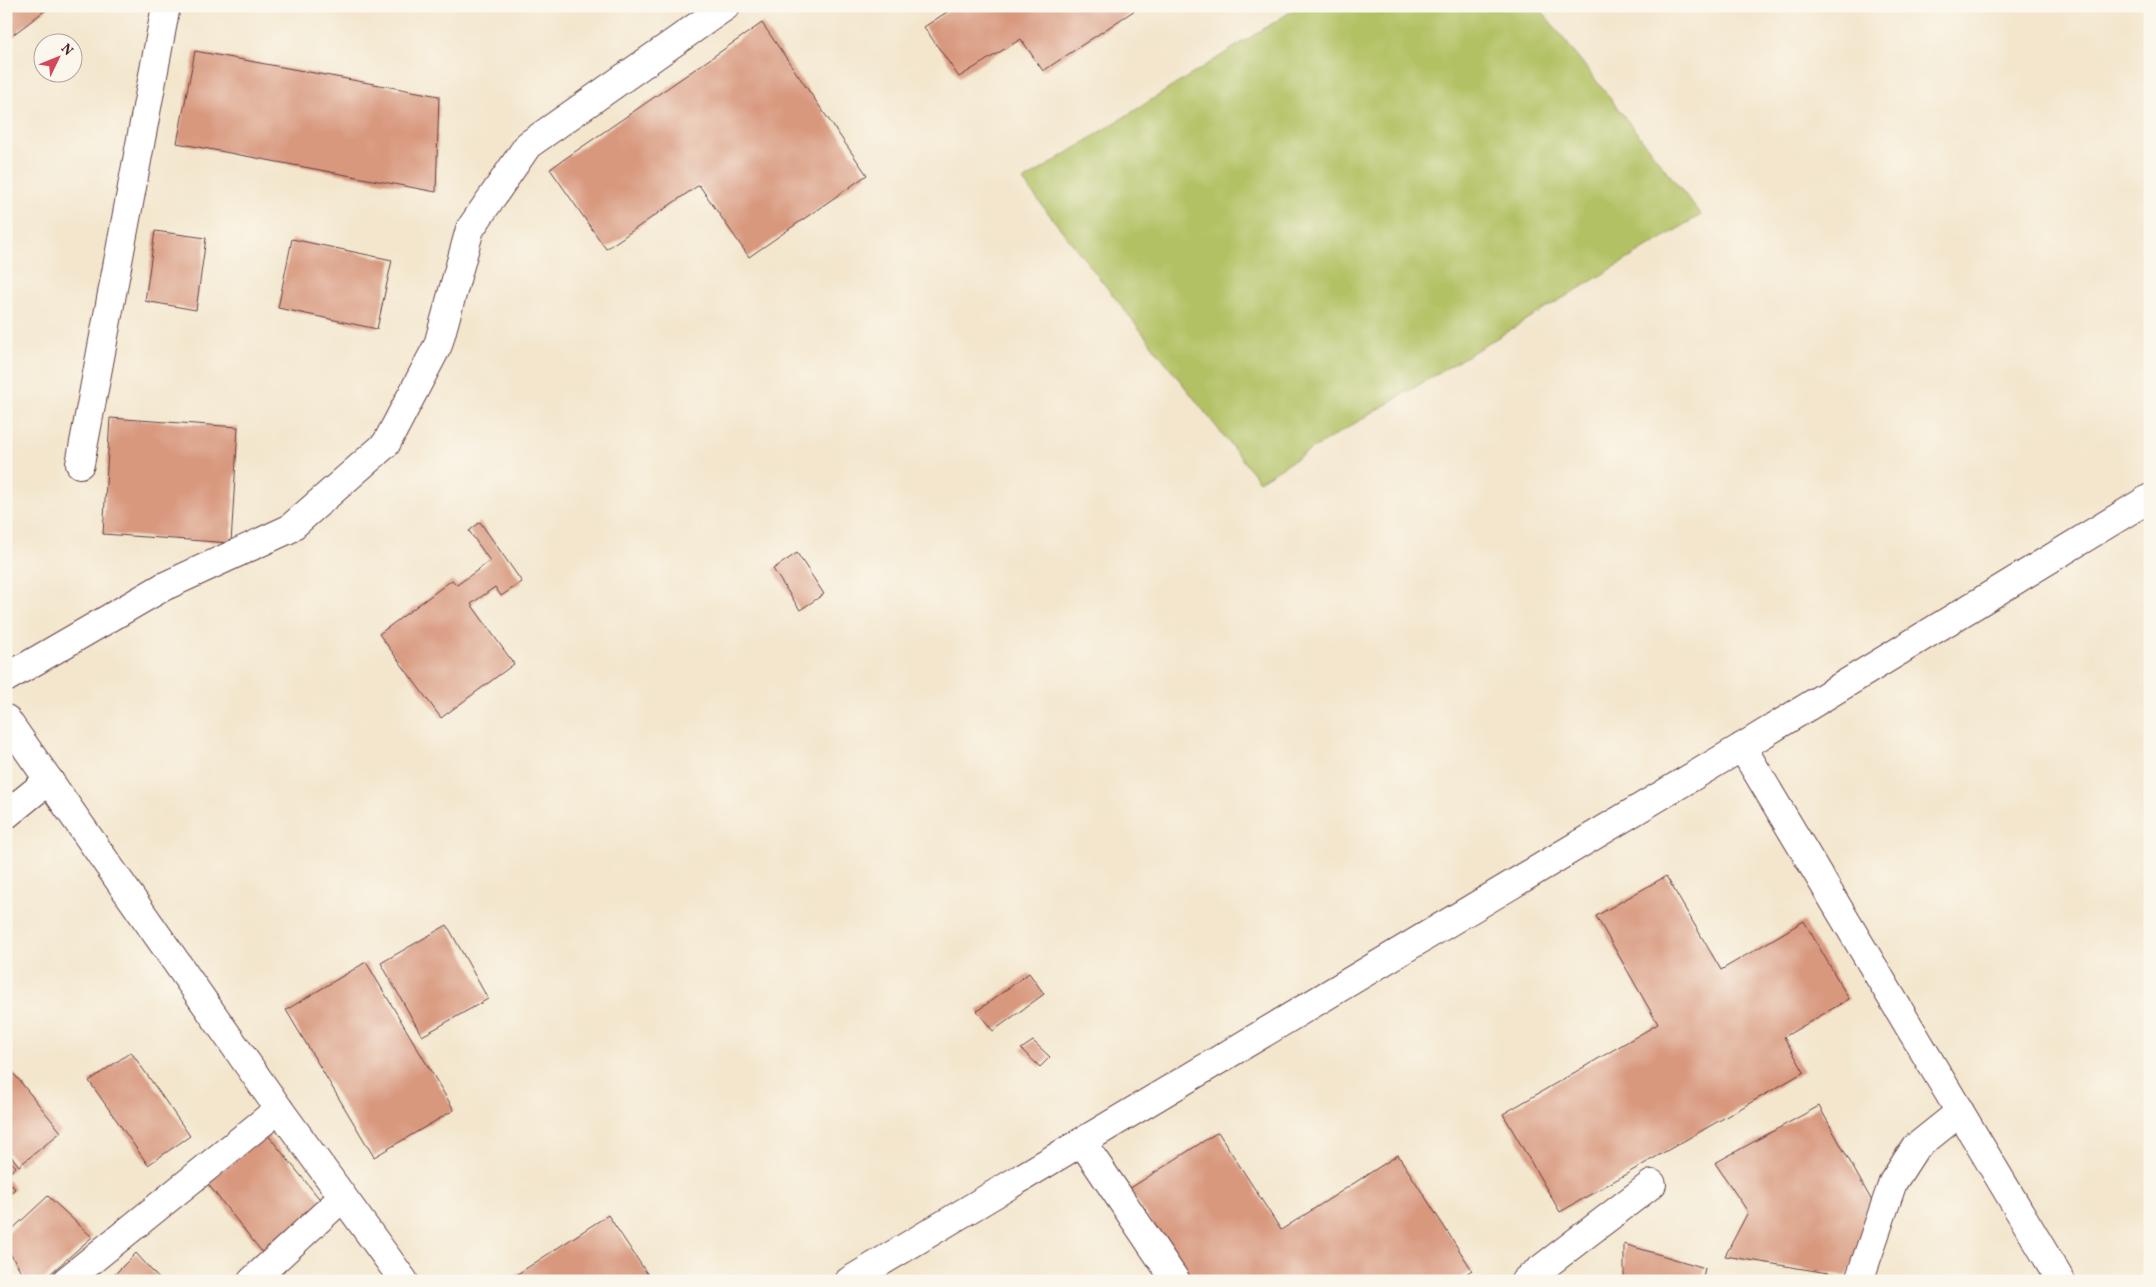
<svg xmlns="http://www.w3.org/2000/svg" width="2156" height="1287" font-family="Vollkorn,serif">
  <style>
    .green { fill: #b2c163; stroke: #7e7047 }
    .building { fill: #d8987e }
    .lines { fill: none; stroke-linecap: round; stroke-linejoin: round }
    .minor-casing { stroke: #633d43; stroke-width: 30 }
    .tertiary-casing { stroke: #633d43; stroke-width: 30 }
    .minor { stroke: #fff; stroke-width: 28 }
    .tertiary { stroke: #fff; stroke-width: 28 }
  </style>
  <rect width="100%" height="100%" fill="#fbf7ec"/>
  <filter id="ink" filterUnits="userSpaceOnUse"><feTurbulence type="fractalNoise" baseFrequency=".02" numOctaves="2"/><feDisplacementMap in="SourceGraphic" scale="10" xChannelSelector="R" yChannelSelector="G"/><feConvolveMatrix kernelMatrix="1 2 1 2 8 2 1 2 1" color-interpolation-filters="sRGB"/></filter>
  <filter id="wash" filterUnits="userSpaceOnUse"><feTurbulence type="fractalNoise" baseFrequency=".0096" numOctaves="4" result="noise"/><feDisplacementMap in="SourceGraphic" scale="20" xChannelSelector="R" yChannelSelector="G"/><feGaussianBlur stdDeviation="1.12" result="paint"/><feColorMatrix in="noise" values="0 0 0 0 0 0 0 0 0 0 0 0 0 0 0 0 0 1.4 0 .05"/><feComposite in="paint" operator="in"/></filter>
  <g filter="url(#wash)">
    <rect width="100%" height="100%" fill="#f3e6cd"/>
    <polygon class="green" points="1300,6 1538,6 1701,215 1259,481 1023,181"/>
    <g id="blocks">
      <g class="building">
        <polygon points="6,6 51,6 6,40"/>
        <polygon points="956,6 1141,6 1043,71 1021,39 959,77 924,27"/>
        <polygon points="762,23 867,175 749,257 699,185 606,249 550,169"/>
        <polygon points="195,51 439,96 436,192 177,143"/>
        <polygon points="155,231 206,238 196,310 145,301"/>
        <polygon points="292,239 392,260 377,329 278,308"/>
        <polygon points="110,418 238,427 231,543 103,534"/>
        <polygon points="480,522 522,582 501,596 495,587 471,604 514,664 441,718 379,634 452,580 457,585 490,561 469,531"/>
        <polygon points="797,553 824,594 800,610 773,569"/>
        <polygon points="1666,876 1721,970 1804,921 1849,999 1784,1037 1804,1072 1560,1212 1503,1114 1658,1024 1596,916"/>
        <polygon points="447,925 488,999 422,1036 381,963"/>
        <polygon points="366,962 454,1110 374,1157 286,1010"/>
        <polygon points="1029,973 1044,994 993,1031 977,1011"/>
        <polygon points="1033,1041 1050,1057 1040,1067 1021,1049"/>
        <polygon points="131,1052 190,1136 148,1165 89,1081"/>
        <polygon points="6,1064 61,1132 19,1166 6,1150"/>
        <polygon points="1819,1106 1878,1212 1846,1276 1725,1256 1748,1212 1715,1163"/>
        <polygon points="1218,1132 1281,1230 1398,1155 1472,1270 1456,1281 1189,1281 1129,1189"/>
        <polygon points="267,1134 327,1208 266,1257 207,1183"/>
        <polygon points="6,1156 16,1167 6,1175"/>
        <polygon points="6,1178 15,1189 6,1197"/>
        <polygon points="48,1196 92,1237 42,1281 27,1281 6,1247 6,1235"/>
        <polygon points="608,1215 652,1281 507,1281"/>
        <polygon points="1624,1244 1705,1268 1702,1281 1624,1281"/>
        <polygon points="136,1253 161,1281 108,1281"/>
      </g>
    </g>
  </g>
  <g filter="url(#ink)">
    <use href="#blocks" fill-opacity="0" stroke="#633d43" stroke-width="1"/>
    <g class="lines">
      <defs>
        <g id="minor">
          <polyline points="80,464 166,6"/>
          <polyline points="6,678 163,587 289,529 386,444 438,345 470,229 528,145 726,6"/>
          <polyline points="1742,747 2061,1281"/>
          <polyline points="6,815 49,780"/>
          <polyline points="1082,1142 1176,1281"/>
          <polyline points="66,1281 279,1109"/>
          <polyline points="252,1281 342,1198"/>
          <polyline points="1525,1281 1652,1184"/>
          <polyline points="1859,1281 1893,1182 1915,1148 1960,1112"/>
        </g>
        <g id="tertiary">
          <polyline points="6,719 279,1109 404,1281"/>
          <polyline points="849,1281 1742,747 2150,498"/>
        </g>
      </defs>
      <use href="#minor" class="minor-casing"/>
      <use href="#tertiary" class="tertiary-casing"/>
      <use href="#minor" class="minor"/>
      <use href="#tertiary" class="tertiary"/>
    </g>
  </g>
  <rect width="2156" height="1287" fill="none" stroke="#fbf7ec" stroke-width="25"/>
  <g transform="translate(58 58) rotate(47)"><circle r="24" fill="#fbf7ec" stroke="#b4a19f"/>
  <path d="M0-4L9 19L0 12L-9 19Z" fill="#d1495b"/>
  <text y="-8" font-size="14" font-weight="bold" text-anchor="middle" fill="#4a1f2b">N</text>
  </g>
</svg>
